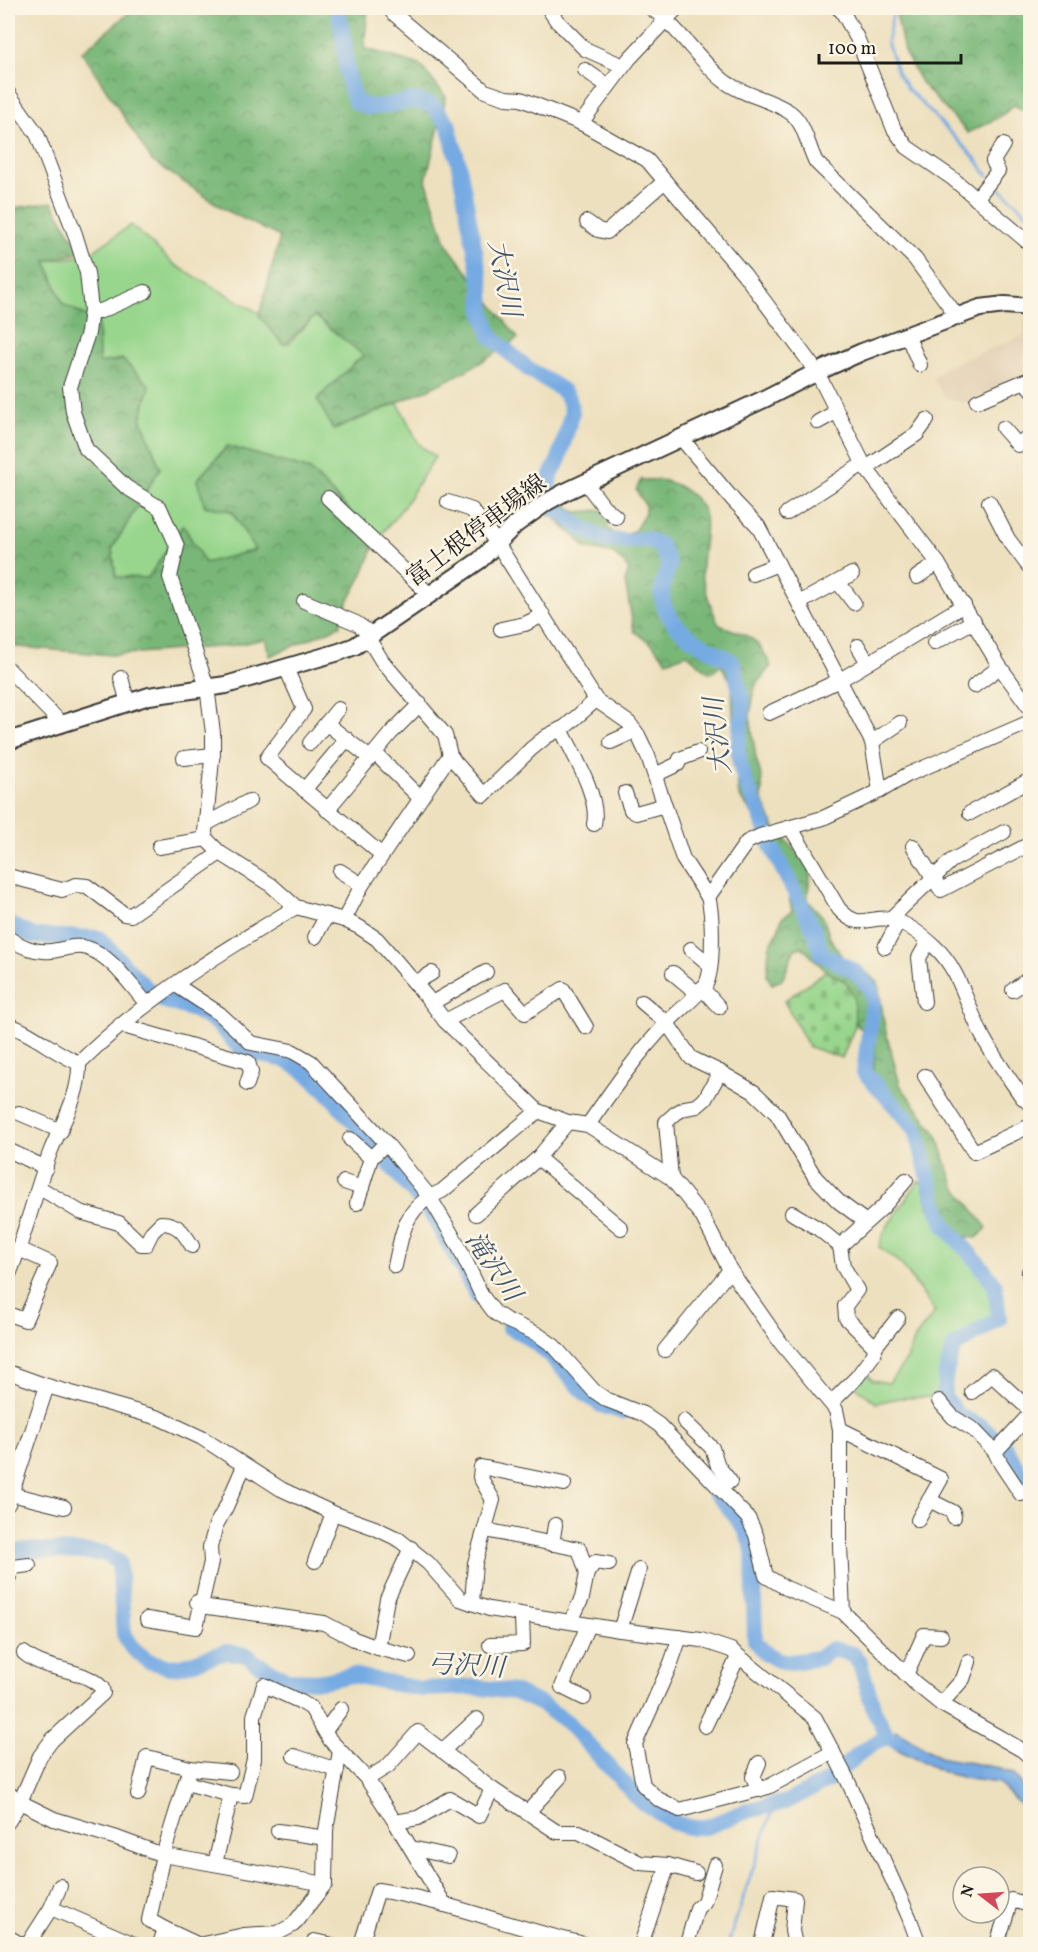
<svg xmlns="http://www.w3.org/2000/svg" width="1038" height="1952" font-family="Vollkorn,'Noto Serif JP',serif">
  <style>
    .built { fill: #e2d0b4 }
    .grass { fill: #97d68c; stroke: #5a7954; stroke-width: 1.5 }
    .forest { fill: url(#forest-crowns); stroke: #4a6a4a; stroke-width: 1.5 }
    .cemetery { fill: url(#cemetery-stones); stroke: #5a7954; stroke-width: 1.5 }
    .water { fill: #76aae3; stroke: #496380; stroke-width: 1.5 }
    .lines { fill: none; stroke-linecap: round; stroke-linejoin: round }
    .stream { stroke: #76aae3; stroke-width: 3 }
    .river { stroke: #76aae3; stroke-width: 16 }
    .minor-casing { stroke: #3b3934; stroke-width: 16 }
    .major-casing { stroke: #3b3934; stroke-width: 20 }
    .minor { stroke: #fff; stroke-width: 14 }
    .major { stroke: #fff; stroke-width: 16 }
    .labels { text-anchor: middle; stroke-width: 5; stroke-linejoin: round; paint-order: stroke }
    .street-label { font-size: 24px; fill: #1c1c1c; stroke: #fcf5e5 }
    .water-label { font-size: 26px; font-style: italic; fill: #40556c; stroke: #fcf5e5 }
  </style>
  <defs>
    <pattern id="forest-crowns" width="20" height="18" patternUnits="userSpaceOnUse" patternTransform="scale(1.5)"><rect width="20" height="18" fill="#79b778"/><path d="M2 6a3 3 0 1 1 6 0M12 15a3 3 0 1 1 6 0" fill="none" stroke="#629462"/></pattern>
    <pattern id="cemetery-stones" width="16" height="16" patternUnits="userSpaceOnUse" patternTransform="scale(1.5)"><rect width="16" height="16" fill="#97d68c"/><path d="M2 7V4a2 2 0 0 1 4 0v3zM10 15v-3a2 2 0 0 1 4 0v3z" fill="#82b778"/></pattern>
  </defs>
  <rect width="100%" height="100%" fill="#fcf5e5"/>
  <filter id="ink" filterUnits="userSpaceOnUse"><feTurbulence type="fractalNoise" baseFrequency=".0167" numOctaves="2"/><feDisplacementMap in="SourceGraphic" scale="12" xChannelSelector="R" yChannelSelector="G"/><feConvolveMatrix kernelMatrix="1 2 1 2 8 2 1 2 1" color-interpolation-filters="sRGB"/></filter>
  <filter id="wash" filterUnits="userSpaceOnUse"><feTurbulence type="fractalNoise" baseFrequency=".008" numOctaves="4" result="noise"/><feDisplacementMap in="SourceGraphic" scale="24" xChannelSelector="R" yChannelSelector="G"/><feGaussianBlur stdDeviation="1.35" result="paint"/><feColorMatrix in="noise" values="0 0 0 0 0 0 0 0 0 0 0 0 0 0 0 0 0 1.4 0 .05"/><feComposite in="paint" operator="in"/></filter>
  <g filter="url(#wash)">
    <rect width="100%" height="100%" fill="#ede0be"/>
    <polygon class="built" points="1024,317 1030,318 1030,344 1023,361 1029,375 966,403 946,399 933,379 945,367 1024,335"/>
    <g class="grass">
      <polygon points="131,225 175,265 261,314 288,344 315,316 364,355 318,399 334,430 398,403 419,444 435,457 404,506 377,540 310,470 227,446 197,480 205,506 231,511 256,550 205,563 183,526 148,578 116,577 112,549 160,468 141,418 150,386 122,359 99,363 98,322 63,304 46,261 88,255"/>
      <path d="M918 1181 922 1183 929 1208 947 1236 975 1259 987 1280 996 1297 997 1317 949 1347 942 1365 938 1397 899 1398 876 1403 855 1386 866 1372 872 1380 889 1383 907 1359 915 1338 935 1312 902 1265 879 1247C882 1228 907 1200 918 1181Z"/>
    </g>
    <g class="forest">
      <path d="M135 8H368L364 48 420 65 446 97 426 180 447 245 518 338C463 379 396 403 333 429L317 399 363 355 315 316 284 345 259 316 280 237 226 210 152 161 82 52Z"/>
      <polygon points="895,8 1030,8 1030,114 1014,105 1001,116 968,133 922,84 904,52"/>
      <polygon points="52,202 81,252 46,261 63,304 98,322 99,363 123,360 150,386 141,418 160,468 112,549 116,577 148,578 183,525 205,563 255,550 232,511 205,506 197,480 228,446 310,470 377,540 362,576 344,609 340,626 270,656 265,639 230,646 112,655 8,646 8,209"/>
      <path d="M641 480C649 480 658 479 665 481 680 484 702 500 705 516 708 531 701 556 702 572 702 583 714 615 719 625 748 636 757 635 771 666L755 686 750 716 756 758 762 779V799L775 828 765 831 739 796 734 750 732 683 721 665 710 673 687 654 667 661 652 644 634 631 625 582 629 569 614 554 586 548 553 516 542 514 554 496 576 512 602 510 611 513 607 528 620 537 635 530 645 512V505L636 490Z"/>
      <path d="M780 833 811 869 807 900 823 917 830 938 842 957 859 966 878 983 885 1028 900 1085 938 1136 946 1163 955 1186 987 1228 977 1238 959 1236 946 1214 926 1158 923 1139 913 1118 885 1092 873 1077 875 1043 855 1023 853 997 846 982 826 971 802 947 795 949C789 960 788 969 782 980L772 984 767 976 769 947 777 933 782 918 792 911 786 884 781 879 763 835Z"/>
    </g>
    <polygon class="cemetery" points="826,971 846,982 854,998 855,1026 842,1058 809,1047 784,1001"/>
    <path class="water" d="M896 1730 939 1757 994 1767 1014 1774 1030 1795V1814C1020 1803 1008 1795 999 1783L969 1779 945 1773 888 1745Z"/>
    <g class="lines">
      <g class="stream">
        <polyline points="894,8 887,42 898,74 908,89 975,158 988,176"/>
        <polyline points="994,183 1030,216"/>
        <polyline points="728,1944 774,1805"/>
      </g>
      <g class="river">
        <path d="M337 8C348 40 341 70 356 102L368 107 384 106 414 100 432 105 448 124 458 161 482 288 483 312 491 337 527 368 562 390 569 399 572 412 559 459 551 475 548 486 556 509 585 530 607 540 627 541 647 539 661 546 669 565C665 575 661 586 662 597 667 631 707 647 733 662L743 704 738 748 740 764 747 786 761 816 770 844 815 932 822 954 856 972 871 989 873 1003 864 1072 916 1129 934 1198 945 1226 980 1265 995 1285 999 1318 954 1347 946 1373 943 1396 959 1416 982 1427 1006 1449 1027 1484 1030 1486"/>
        <polyline points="8,924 34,936 99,938 144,986 162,1000 194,1010 217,1023 238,1046 257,1054 285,1060 305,1072 332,1097 432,1214 478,1297"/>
        <polyline points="509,1327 523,1334 546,1351 587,1395 601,1405 623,1412"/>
        <polyline points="714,1491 727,1505 746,1531 753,1549 755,1641 764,1652 778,1660 790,1662 820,1658 832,1649 853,1654 860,1663 874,1710 887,1736"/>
        <polyline points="8,1552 27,1550 103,1553 119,1562 124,1634 131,1647 148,1661 170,1667 181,1666 226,1652 247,1655 255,1662 287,1680 323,1681 352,1675 420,1689 474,1687 514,1692 541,1704 567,1722 641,1801 673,1822 688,1827 706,1827 747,1811 786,1802 829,1780 862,1751 887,1736 897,1741"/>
      </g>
    </g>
  </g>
  <g filter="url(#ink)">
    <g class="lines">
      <defs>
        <g id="minor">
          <polyline points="390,8 393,13 485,91 506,98 521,99 581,123 647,160 744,274 817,372 865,467 938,563 1000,667 1030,708"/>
          <polyline points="548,8 557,21 585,49 623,66"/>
          <path d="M651 8C679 28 697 58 723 80 741 95 772 99 791 113 805 124 808 147 816 162L915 259 957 316"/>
          <polyline points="838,8 842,11 857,38 894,129 907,147 952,178 1030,244"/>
          <polyline points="585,70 608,86"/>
          <polyline points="8,93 37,134 75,234 87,273 91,310 88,333 70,387 73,412 86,449 126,487 160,508 177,546 170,577 207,687 213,733 213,749 205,832 206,839 220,853 271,885 296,907 344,920 359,927 377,939 426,996 445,1021 538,1111 568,1122 588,1125 671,1178 702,1216 730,1270 781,1343 836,1410 840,1429 840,1546 843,1612 915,1683 941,1704 1022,1750 1030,1757"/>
          <polyline points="581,123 629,59 677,8"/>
          <polyline points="976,199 998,171 993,161 1003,145"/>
          <polyline points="587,222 598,230 607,232 665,181"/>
          <polyline points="91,311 101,311 145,292"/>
          <polyline points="907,335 920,365"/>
          <polyline points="977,401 1025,381 1030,388"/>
          <polyline points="818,422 836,412"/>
          <polyline points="1003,428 1018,445 1030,435"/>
          <polyline points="681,438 734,501 758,526 872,742 880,791"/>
          <polyline points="866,468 917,434 927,420"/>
          <polyline points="585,482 604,507 616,517"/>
          <polyline points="328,498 430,595"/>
          <polyline points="448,502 472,510 497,543 596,700 629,723 638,735 648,756 683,859 708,897"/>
          <polyline points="989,502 1008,539 1030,568"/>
          <polyline points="787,513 863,464"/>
          <polyline points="753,574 778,564"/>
          <polyline points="917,577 938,563"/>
          <polyline points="838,582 854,603"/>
          <polyline points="304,601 356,623 373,635"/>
          <polyline points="799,603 852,574"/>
          <polyline points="501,629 525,624 543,615"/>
          <polyline points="368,638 382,661 445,735 450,755 455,762 484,795 531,749 547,736 565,727 596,700"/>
          <polyline points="934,643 974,621"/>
          <polyline points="858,646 868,663"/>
          <polyline points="286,668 304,709 267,758 382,855"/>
          <polyline points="8,669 62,724"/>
          <polyline points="121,678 128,703"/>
          <polyline points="974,686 1000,667"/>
          <polyline points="769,713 840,680 964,605"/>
          <polyline points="326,723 370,758"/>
          <path d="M561 729C573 754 600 797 594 824"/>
          <polyline points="611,742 635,731"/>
          <polyline points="872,742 900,723"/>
          <polyline points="310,743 338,709"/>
          <polyline points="375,753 417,795"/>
          <polyline points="184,758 213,755"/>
          <polyline points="655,775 678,764 680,759 698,752"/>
          <polyline points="304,790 347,739"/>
          <polyline points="625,793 631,810 636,813 665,805"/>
          <polyline points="327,810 391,733 420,704"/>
          <polyline points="970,813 1030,780"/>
          <polyline points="206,824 249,801"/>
          <path d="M791 828 839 909C860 932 868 915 890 919 905 922 923 936 934 946 961 970 967 1008 984 1039 995 1059 1009 1078 1022 1097L1030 1104"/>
          <polyline points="913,846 941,890 1030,844"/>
          <polyline points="159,847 206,839"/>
          <polyline points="340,871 362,885"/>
          <polyline points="8,876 62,890 76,885 87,886 124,914 131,915 220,853"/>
          <polyline points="890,919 951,861 1004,832"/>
          <polyline points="344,920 362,885 450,755"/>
          <polyline points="315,937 327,915"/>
          <path d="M8 938C21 946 35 953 51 951 63 950 75 944 87 948 111 955 131 986 147 1004"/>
          <polyline points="885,947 898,923"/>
          <polyline points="691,949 710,965"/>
          <polyline points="673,973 697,993"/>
          <polyline points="415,983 432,973"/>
          <polyline points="176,985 220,1014 251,1043 292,1051 311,1062 386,1143 429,1196 458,1245 482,1296 495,1313 506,1320 537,1334 554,1346 594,1391 607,1400 643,1414 659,1425 748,1518 756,1535 766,1576 786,1588 843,1612"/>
          <polyline points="702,988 719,1007"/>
          <polyline points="1013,990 1030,978"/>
          <polyline points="642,1002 667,1023 691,1058 720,1072 754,1092 777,1114 815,1177 838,1201 866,1222"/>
          <polyline points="924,1002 919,958 928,942"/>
          <polyline points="432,1003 486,972"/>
          <polyline points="445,1021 505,990 525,1013 563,989 586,1027"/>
          <path d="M8 1025C32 1032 54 1053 79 1063 143 1000 220 953 296 907"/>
          <polyline points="120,1025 248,1062 251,1072 247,1084"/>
          <polyline points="925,1076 974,1152 1030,1126"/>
          <polyline points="19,1113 61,1131"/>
          <path d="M588 1125C613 1089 637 1054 667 1023 675 1014 702 992 706 984 714 969 713 914 708 897L747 842 760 836 823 818 880 791 907 775 1030 722"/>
          <polyline points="350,1139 371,1158"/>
          <polyline points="8,1150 46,1168"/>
          <polyline points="538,1158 621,1228"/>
          <polyline points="671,1178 666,1122 676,1113 685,1108 697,1106 705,1099 720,1072"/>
          <polyline points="344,1182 362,1188"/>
          <path d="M40 1188 80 1212 119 1223 141 1244H146L152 1232 161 1223C178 1223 184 1233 192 1246"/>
          <polyline points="357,1203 371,1158 386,1143"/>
          <polyline points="792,1213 819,1229 840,1246"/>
          <polyline points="476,1214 538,1158 568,1122"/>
          <path d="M395 1266C403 1230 404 1207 442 1191L538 1111"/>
          <polyline points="1030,1271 1029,1272 1030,1281"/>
          <path d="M8 1277C25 1236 35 1192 51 1150 63 1121 80 1095 79 1063"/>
          <polyline points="8,1314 25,1320 50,1263 19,1249"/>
          <polyline points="875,1347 846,1318 845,1306 857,1290 843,1266 840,1246 883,1207 906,1180"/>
          <polyline points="665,1350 730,1270"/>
          <polyline points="8,1372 47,1386 159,1418 202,1438 281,1489 333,1513 375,1528 398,1539 428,1563 460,1599 489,1609 620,1630 701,1640 731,1650 815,1718 847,1779 909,1917 919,1944"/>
          <polyline points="972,1392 992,1375 1030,1410"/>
          <polyline points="939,1401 953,1417 974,1430 995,1452 1001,1464 1021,1494"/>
          <polyline points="831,1403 857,1377 874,1354 875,1347 898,1318"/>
          <polyline points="684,1421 712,1448 718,1466 730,1481 721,1488"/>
          <polyline points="840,1429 941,1479 918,1520"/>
          <polyline points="995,1452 1030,1414"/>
          <polyline points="11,1494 64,1507"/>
          <polyline points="929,1500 953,1512 954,1517"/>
          <polyline points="8,1504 47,1386"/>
          <polyline points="485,1530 579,1549 587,1573 582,1598 571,1621"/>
          <polyline points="552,1544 555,1525"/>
          <polyline points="315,1561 333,1513"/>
          <polyline points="587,1573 595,1562 609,1564"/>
          <polyline points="8,1579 13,1567 29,1565"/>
          <polyline points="197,1602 201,1606 324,1623 354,1639 378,1648 409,1656"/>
          <polyline points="472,1603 475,1563 493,1500 480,1477 481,1467 564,1484"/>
          <polyline points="147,1619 196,1627 211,1562 210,1547 216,1525 226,1507 244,1466"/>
          <polyline points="620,1630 639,1570"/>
          <polyline points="680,1637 671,1663 635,1744 643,1785 658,1799 680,1810 768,1787 833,1752"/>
          <polyline points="490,1645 523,1644 522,1615"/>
          <polyline points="378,1648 387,1599 411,1548"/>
          <polyline points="906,1675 924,1635 941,1636"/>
          <polyline points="584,1698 562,1687 588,1625"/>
          <polyline points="941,1704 963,1679 969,1662"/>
          <polyline points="705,1726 738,1657"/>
          <polyline points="325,1731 341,1709"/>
          <polyline points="442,1751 477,1719"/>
          <polyline points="294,1756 337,1770"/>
          <polyline points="759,1763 753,1777 759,1790"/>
          <polyline points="367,1779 388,1766 418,1732 492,1789"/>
          <polyline points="186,1783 231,1795"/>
          <polyline points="8,1793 20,1802 54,1819 117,1838 163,1855 325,1884"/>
          <polyline points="138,1794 147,1757 190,1768 230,1772"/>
          <polyline points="527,1813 560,1777"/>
          <path d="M8 1822 20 1802 40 1756 52 1740 103 1693 102 1688C82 1667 46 1672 24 1653"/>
          <polyline points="395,1822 418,1818 450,1799 479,1816 492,1789 557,1832 579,1832 640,1863 668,1865 696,1873"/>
          <polyline points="278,1831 326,1838"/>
          <polyline points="411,1848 448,1856"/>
          <polyline points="215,1864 231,1795 245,1796 254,1759 254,1716 264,1685 301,1702 311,1708 330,1740 367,1779 395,1822 445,1905"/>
          <polyline points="51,1908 134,1944"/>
          <polyline points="165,1929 149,1920 163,1855 190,1768"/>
          <polyline points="8,1937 20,1944"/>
          <polyline points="314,1941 329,1944"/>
          <polyline points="28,1944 51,1908 60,1886"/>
          <polyline points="160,1944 165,1929 197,1944"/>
          <polyline points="203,1944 244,1935 278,1933 293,1925 325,1884 326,1830 340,1751"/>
          <path d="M361 1944 378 1890C448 1901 515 1929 584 1944"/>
          <polyline points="641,1944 668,1865"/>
          <polyline points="687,1944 697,1908 704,1902 715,1865"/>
          <polyline points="762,1944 773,1896 795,1899 792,1931 795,1944"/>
          <polyline points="997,1944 1011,1900 1030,1905"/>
        </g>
        <polyline id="major" points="8,741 149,696 226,685 339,652 355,646 480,560 515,525 547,502 565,492 762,400 817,372 862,352 980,308 1005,305 1030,307"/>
      </defs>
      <use href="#minor" class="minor-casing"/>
      <use href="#major" class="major-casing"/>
      <use href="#minor" class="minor"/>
      <use href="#major" class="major"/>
    </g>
  </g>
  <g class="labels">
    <g class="street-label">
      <text transform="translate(476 530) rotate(-37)" y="8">富士根停車場線</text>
    </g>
    <g class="water-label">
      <text transform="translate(505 278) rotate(79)" y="9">大沢川</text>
      <text transform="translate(717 736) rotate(-96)" y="9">大沢川</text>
      <text transform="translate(494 1266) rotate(56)" y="9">滝沢川</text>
      <text transform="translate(466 1665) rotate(3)" y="9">弓沢川</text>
    </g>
  </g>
  <rect width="1038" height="1952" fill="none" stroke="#fcf5e5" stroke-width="30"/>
  <g transform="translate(981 1895) rotate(287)"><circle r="28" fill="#fcf5e5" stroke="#a29e95" stroke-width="1.5"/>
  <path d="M0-4.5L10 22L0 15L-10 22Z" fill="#d1495b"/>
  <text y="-9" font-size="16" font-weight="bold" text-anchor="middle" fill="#1c1c1c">N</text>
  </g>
  <path d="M819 54v9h142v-9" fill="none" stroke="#1c1c1c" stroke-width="3"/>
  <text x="828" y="54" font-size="18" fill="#1c1c1c" stroke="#fcf5e5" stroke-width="4.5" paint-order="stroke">100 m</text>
</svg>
